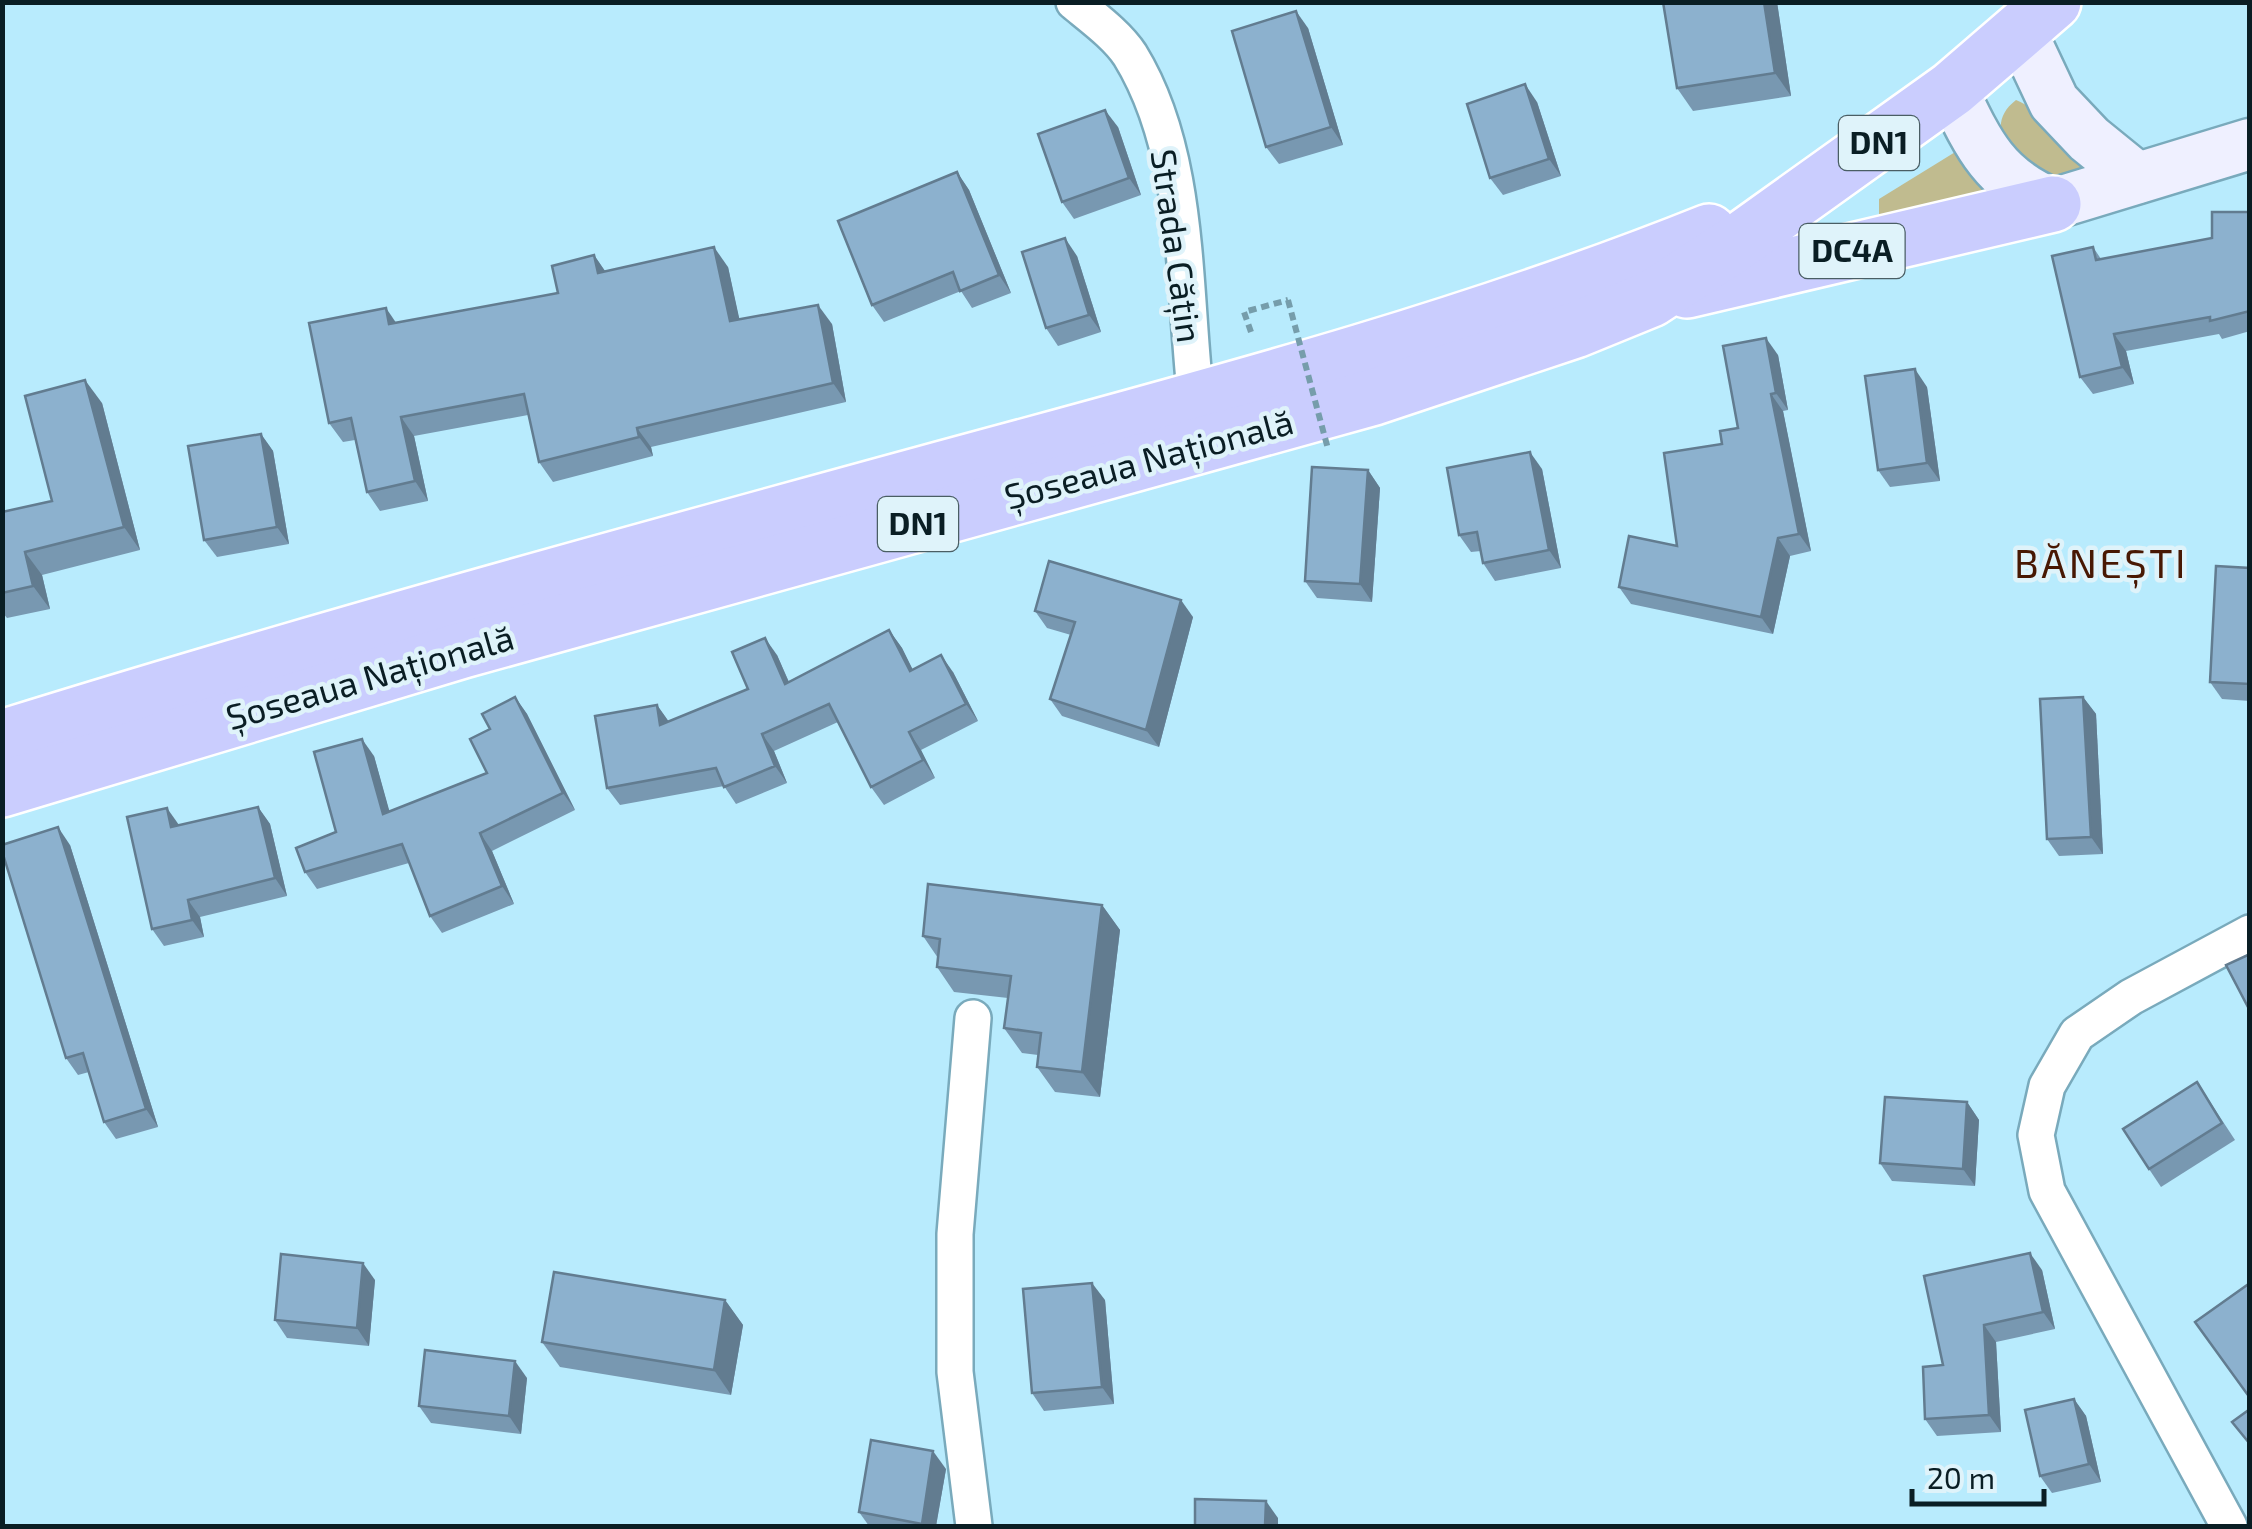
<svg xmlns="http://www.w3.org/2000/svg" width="2252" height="1529" font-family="'Exo 2',sans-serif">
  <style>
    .green { fill: #c0bb8f }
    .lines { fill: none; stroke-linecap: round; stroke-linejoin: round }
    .street-casing { stroke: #79aabc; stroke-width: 40 }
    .secondary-casing { stroke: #79aabc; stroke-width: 55 }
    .highway-casing { stroke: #fff; stroke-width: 60 }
    .path { stroke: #769dab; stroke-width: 6; stroke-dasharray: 8 5; stroke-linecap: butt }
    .street { stroke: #fff; stroke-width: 35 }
    .secondary { stroke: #eff0ff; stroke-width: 50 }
    .highway { stroke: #cacdfe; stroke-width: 55 }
    .path-bridge { stroke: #769dab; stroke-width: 6; stroke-dasharray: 8 5; stroke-linecap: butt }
    .wall { fill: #7898b1 }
    .shaded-wall { fill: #627c90 }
    .building { fill: #8cb1ce; stroke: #627c90; stroke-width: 2.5 }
    .labels { text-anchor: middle; stroke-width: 9; stroke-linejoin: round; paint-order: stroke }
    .shield { fill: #dff3fa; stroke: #4a5e64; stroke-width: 2.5 }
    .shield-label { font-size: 32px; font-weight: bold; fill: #0a1e24 }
    .street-label { font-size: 35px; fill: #0a1e24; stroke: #dff3fa }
    .quarter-label { font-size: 40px; letter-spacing: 2.5px; fill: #481803; stroke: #dff3fa }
  </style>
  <rect width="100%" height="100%" fill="#b8ebfd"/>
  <g class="green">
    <path d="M2016 100C2044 112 2073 142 2084 170 2077 172 2067 177 2060 176 2024 172 1976 131 2016 100Z"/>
    <polygon points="1965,146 1999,198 1893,226 1879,215 1879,199"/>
  </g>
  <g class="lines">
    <defs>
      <g id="street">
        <path d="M1074 2C1092 17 1117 35 1130 55 1191 154 1183 289 1196 400"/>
        <polyline points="973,1018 955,1234 955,1372 974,1526"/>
        <polyline points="2229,1526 2047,1191 2036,1135 2047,1086 2077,1034 2131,997 2250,933"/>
      </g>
      <g id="secondary">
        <polyline points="2021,32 2054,102 2089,139 2137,178"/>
        <path d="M1952 89C1978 144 1994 180 2053 204L2250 144"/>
      </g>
      <g id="highway">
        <polyline points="1687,290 2053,204"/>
        <path d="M2 738C310 642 621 557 932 472 1193 401 1457 333 1709 232"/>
        <polyline points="2,789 463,650 1374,397 1575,330 1651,299 1738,242 1952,89 2053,2"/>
      </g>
    </defs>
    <use href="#street" class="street-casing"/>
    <use href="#secondary" class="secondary-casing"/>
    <use href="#highway" class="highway-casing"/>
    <polyline class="path" points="1251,332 1244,312 1288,300"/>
    <use href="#street" class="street"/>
    <use href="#secondary" class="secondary"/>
    <use href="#highway" class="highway"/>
    <polyline class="path-bridge" points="1288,300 1328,449"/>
  </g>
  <g class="wall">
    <polygon points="1777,2 1791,96 1693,111 1677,88"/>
    <polygon points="1308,28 1343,145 1279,164 1266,147"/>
    <polygon points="1537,102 1561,176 1503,195 1490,178"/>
    <polygon points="1118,127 1141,195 1074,219 1062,202"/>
    <polygon points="957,172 969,190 1011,293 972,308 961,291 884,322 872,305"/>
    <polygon points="2250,212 2250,331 2222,339 2219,334 2126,351 2134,384 2093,394 2080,377 2093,247 2101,259 2212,238"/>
    <polygon points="594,255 605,271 728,267 739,319 832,324 846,402 651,447 653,456 553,482 539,462 528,415 414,436 428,501 380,511 367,492 355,440 343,442 329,423 396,323 558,293"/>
    <polygon points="1077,256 1101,332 1058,346 1046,328"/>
    <polygon points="1778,355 1788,410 1783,411 1811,551 1790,556 1773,634 1631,604 1619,587 1677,546 1722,444 1738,428"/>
    <polygon points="1927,387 1940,481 1890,487 1878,470"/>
    <polygon points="102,403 140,550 42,575 50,609 7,618 2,612 2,512 52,501"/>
    <polygon points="261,434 273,451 289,544 217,557 204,540"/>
    <polygon points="1542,469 1561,568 1495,581 1483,563 1481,551 1471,552 1459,535"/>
    <polygon points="1368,470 1380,488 1372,602 1317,598 1305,581"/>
    <polygon points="2250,568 2250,701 2222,699 2210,682"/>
    <polygon points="1035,611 1193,617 1159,747 1062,716 1050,699 1071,635 1047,628"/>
    <polygon points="889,630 902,648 912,669 953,672 978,721 921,750 935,778 884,805 871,787 838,722 774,751 787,783 736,804 724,786 620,805 607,788 657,705 669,722 748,689 777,655 789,682"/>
    <polygon points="515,697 527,714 575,810 492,851 514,904 442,933 430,916 409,863 317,889 305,872 336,832 374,756 389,811 487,773 490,729"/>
    <polygon points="2083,697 2096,714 2103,854 2059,856 2047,839"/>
    <polygon points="258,807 270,824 287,896 200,917 204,937 164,946 152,929 179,826"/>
    <polygon points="70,845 158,1127 116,1139 104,1122 89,1072 78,1075 66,1058"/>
    <polygon points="1102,905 1120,930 1100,1097 1055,1092 1037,1067 1038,1055 1022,1053 1004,1028 1008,998 954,992 937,967 938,958 923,936"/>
    <polygon points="2197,1082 2235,1140 2161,1187 2149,1169"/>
    <polygon points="1967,1102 1979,1120 1975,1186 1892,1181 1880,1163"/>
    <polygon points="2042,1270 2055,1329 1996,1342 2001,1432 1937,1436 1925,1419 1943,1365 1924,1276"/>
    <polygon points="375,1280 369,1346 287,1338 275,1320"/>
    <polygon points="725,1300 743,1325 731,1395 560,1367 542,1342"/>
    <polygon points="1105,1300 1114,1404 1044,1411 1032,1393"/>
    <polygon points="527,1378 521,1434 431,1423 419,1406"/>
    <polygon points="2074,1399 2086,1416 2101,1482 2052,1493 2040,1476"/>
    <polygon points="946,1469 936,1526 869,1526 859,1512"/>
  </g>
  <g class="shaded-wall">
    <polygon points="1764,2 1777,2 1791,96 1775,73"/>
    <polygon points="1296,11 1308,28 1343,145 1331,127"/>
    <polygon points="1525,84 1537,102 1561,176 1549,159"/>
    <polygon points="1105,110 1118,127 1141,195 1129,178"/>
    <polygon points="957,172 969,190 1011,293 999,275"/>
    <polygon points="1065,238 1077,256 1101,332 1089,315"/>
    <polygon points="714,247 728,267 744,340 730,321"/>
    <polygon points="594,255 607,274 598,273"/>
    <polygon points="818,305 832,324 846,402 833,383"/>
    <polygon points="386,308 399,327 389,324"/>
    <polygon points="2114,334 2126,351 2134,384 2122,367"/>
    <polygon points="1766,338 1778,355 1788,410 1776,393"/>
    <polygon points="1915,369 1927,387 1940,481 1927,463"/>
    <polygon points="85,380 102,403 140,550 124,527"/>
    <polygon points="1771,394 1783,411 1811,551 1799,534"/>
    <polygon points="401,417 414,436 428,501 415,481"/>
    <polygon points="637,428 651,447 653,456 639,437"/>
    <polygon points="261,434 273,451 289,544 277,527"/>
    <polygon points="1530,452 1542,469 1561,568 1549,550"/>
    <polygon points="1368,470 1380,488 1372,602 1360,584"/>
    <polygon points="1778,538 1790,556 1773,634 1761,617"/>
    <polygon points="25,552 42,575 50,609 33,586"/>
    <polygon points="1181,600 1193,617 1159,747 1146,730"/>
    <polygon points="889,630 902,648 922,688 910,671"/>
    <polygon points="765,638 777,655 797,701 785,684"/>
    <polygon points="941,655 953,672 978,721 966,704"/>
    <polygon points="515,697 527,714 575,810 563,793"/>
    <polygon points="2083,697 2096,714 2103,854 2091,837"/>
    <polygon points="657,705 669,722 660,725"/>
    <polygon points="909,732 921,750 935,778 923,760"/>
    <polygon points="762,734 774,751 787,783 775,766"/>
    <polygon points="362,739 374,756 395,831 383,814"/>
    <polygon points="258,807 270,824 287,896 275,878"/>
    <polygon points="167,808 179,825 171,827"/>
    <polygon points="58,827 70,845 158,1127 146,1109"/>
    <polygon points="480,833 492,851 514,904 502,886"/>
    <polygon points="188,900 200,917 204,937 192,920"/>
    <polygon points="1102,905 1120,930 1100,1097 1082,1072"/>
    <polygon points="1967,1102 1979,1120 1975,1186 1963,1169"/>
    <polygon points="2030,1253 2042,1270 2055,1329 2043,1312"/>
    <polygon points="363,1263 375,1280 369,1346 357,1328"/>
    <polygon points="1092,1283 1105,1300 1114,1404 1102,1387"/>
    <polygon points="725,1300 743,1325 731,1395 714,1370"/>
    <polygon points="1984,1325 1996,1342 2001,1432 1989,1415"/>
    <polygon points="515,1361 527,1378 521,1434 509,1416"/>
    <polygon points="2074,1399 2086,1416 2101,1482 2089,1464"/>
    <polygon points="933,1451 946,1469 936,1526 924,1526 922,1524"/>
    <polygon points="1266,1501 1278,1518 1278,1526 1265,1526"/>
  </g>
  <g class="building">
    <polygon points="1663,2 1764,2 1775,73 1677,88"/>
    <polygon points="1296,11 1331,127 1266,147 1232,31"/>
    <polygon points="1525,84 1549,159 1490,178 1467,104"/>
    <polygon points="1105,110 1129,178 1062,202 1038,134"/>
    <polygon points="957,172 999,275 960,291 953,272 872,305 838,221"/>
    <polygon points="2212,212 2250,212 2250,311 2210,321 2210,317 2114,334 2122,367 2080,377 2052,256 2093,247 2096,260 2212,238"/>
    <polygon points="1065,238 1089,315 1046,328 1022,252"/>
    <polygon points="714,247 730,321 818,305 833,383 637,428 639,437 539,462 524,394 401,417 415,481 367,492 351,418 329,423 309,323 386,308 389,324 558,293 552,266 594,255 598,273"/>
    <polygon points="1766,338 1776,393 1771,394 1799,534 1778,538 1761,617 1619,587 1629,536 1677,546 1664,453 1722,444 1720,431 1738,428 1723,346"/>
    <polygon points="1915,369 1927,463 1878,470 1865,376"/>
    <polygon points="85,380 124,527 25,552 33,586 2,593 2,512 52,501 25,396"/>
    <polygon points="261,434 277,527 204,540 188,446"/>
    <polygon points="1530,452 1549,550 1483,563 1477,532 1459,535 1447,468"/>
    <polygon points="1312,467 1368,470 1360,584 1305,581"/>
    <polygon points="1049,561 1181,600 1146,730 1050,699 1075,622 1035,611"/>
    <polygon points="2216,566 2250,568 2250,684 2210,682"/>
    <polygon points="889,630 910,671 941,655 966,704 909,732 923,760 871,787 829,704 762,734 775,766 724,787 716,768 607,788 595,716 657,705 660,725 748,689 732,652 765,638 785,684"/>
    <polygon points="515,697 563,793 480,833 502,886 430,916 402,844 305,872 296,848 336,832 314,752 362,739 383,814 487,773 470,739 490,729 482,714"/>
    <polygon points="2083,697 2091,837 2047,839 2040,699"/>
    <polygon points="258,807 275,878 188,900 192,920 152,929 127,817 167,808 171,827"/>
    <polygon points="58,827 146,1109 104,1122 83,1053 66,1058 2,851 2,845"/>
    <polygon points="928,884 1102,905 1082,1072 1037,1067 1041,1033 1004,1028 1011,976 937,967 940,939 923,936"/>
    <polygon points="2250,954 2250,1011 2226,965"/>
    <polygon points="2197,1082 2222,1123 2149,1169 2123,1129"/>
    <polygon points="1885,1097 1967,1102 1963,1169 1880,1163"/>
    <polygon points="2030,1253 2043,1312 1984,1325 1989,1415 1925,1419 1923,1367 1943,1365 1924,1276"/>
    <polygon points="281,1254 363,1263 357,1328 275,1320"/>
    <polygon points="554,1272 725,1300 714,1370 542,1342"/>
    <polygon points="1092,1283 1102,1387 1032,1393 1023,1289"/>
    <polygon points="2250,1283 2250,1398 2195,1322"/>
    <polygon points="425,1350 515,1361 509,1416 419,1406"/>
    <polygon points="2074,1399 2089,1464 2040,1476 2025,1410"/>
    <polygon points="2250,1409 2250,1444 2232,1422"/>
    <polygon points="871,1440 933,1451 922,1524 859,1512"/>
    <polygon points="1195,1499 1266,1501 1265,1526 1195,1526"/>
  </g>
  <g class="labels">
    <g class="shield">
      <rect x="1839" y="116" width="80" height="54" rx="8"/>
      <rect x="1799.5" y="224" width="105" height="54" rx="8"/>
      <rect x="878" y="497" width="80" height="54" rx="8"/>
    </g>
    <g class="shield-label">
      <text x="1879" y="154">DN1</text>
      <text x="1852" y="262">DC4A</text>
      <text x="918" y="535">DN1</text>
    </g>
    <g class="street-label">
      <text transform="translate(1176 246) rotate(82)" y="12">Strada Cățin</text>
      <text transform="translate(1149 460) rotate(-15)" y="12">Șoseaua Națională</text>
      <text transform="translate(370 678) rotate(-16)" y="12">Șoseaua Națională</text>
    </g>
    <g class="quarter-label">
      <text x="2101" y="578">BĂNEȘTI</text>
    </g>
  </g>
  <rect width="2252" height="1529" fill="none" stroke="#0a1e24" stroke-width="10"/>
  <path d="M1912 1489v15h132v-15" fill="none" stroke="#0a1e24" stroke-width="5"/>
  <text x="1927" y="1489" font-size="30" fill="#0a1e24" stroke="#dff3fa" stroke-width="8" paint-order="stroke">20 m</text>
</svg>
